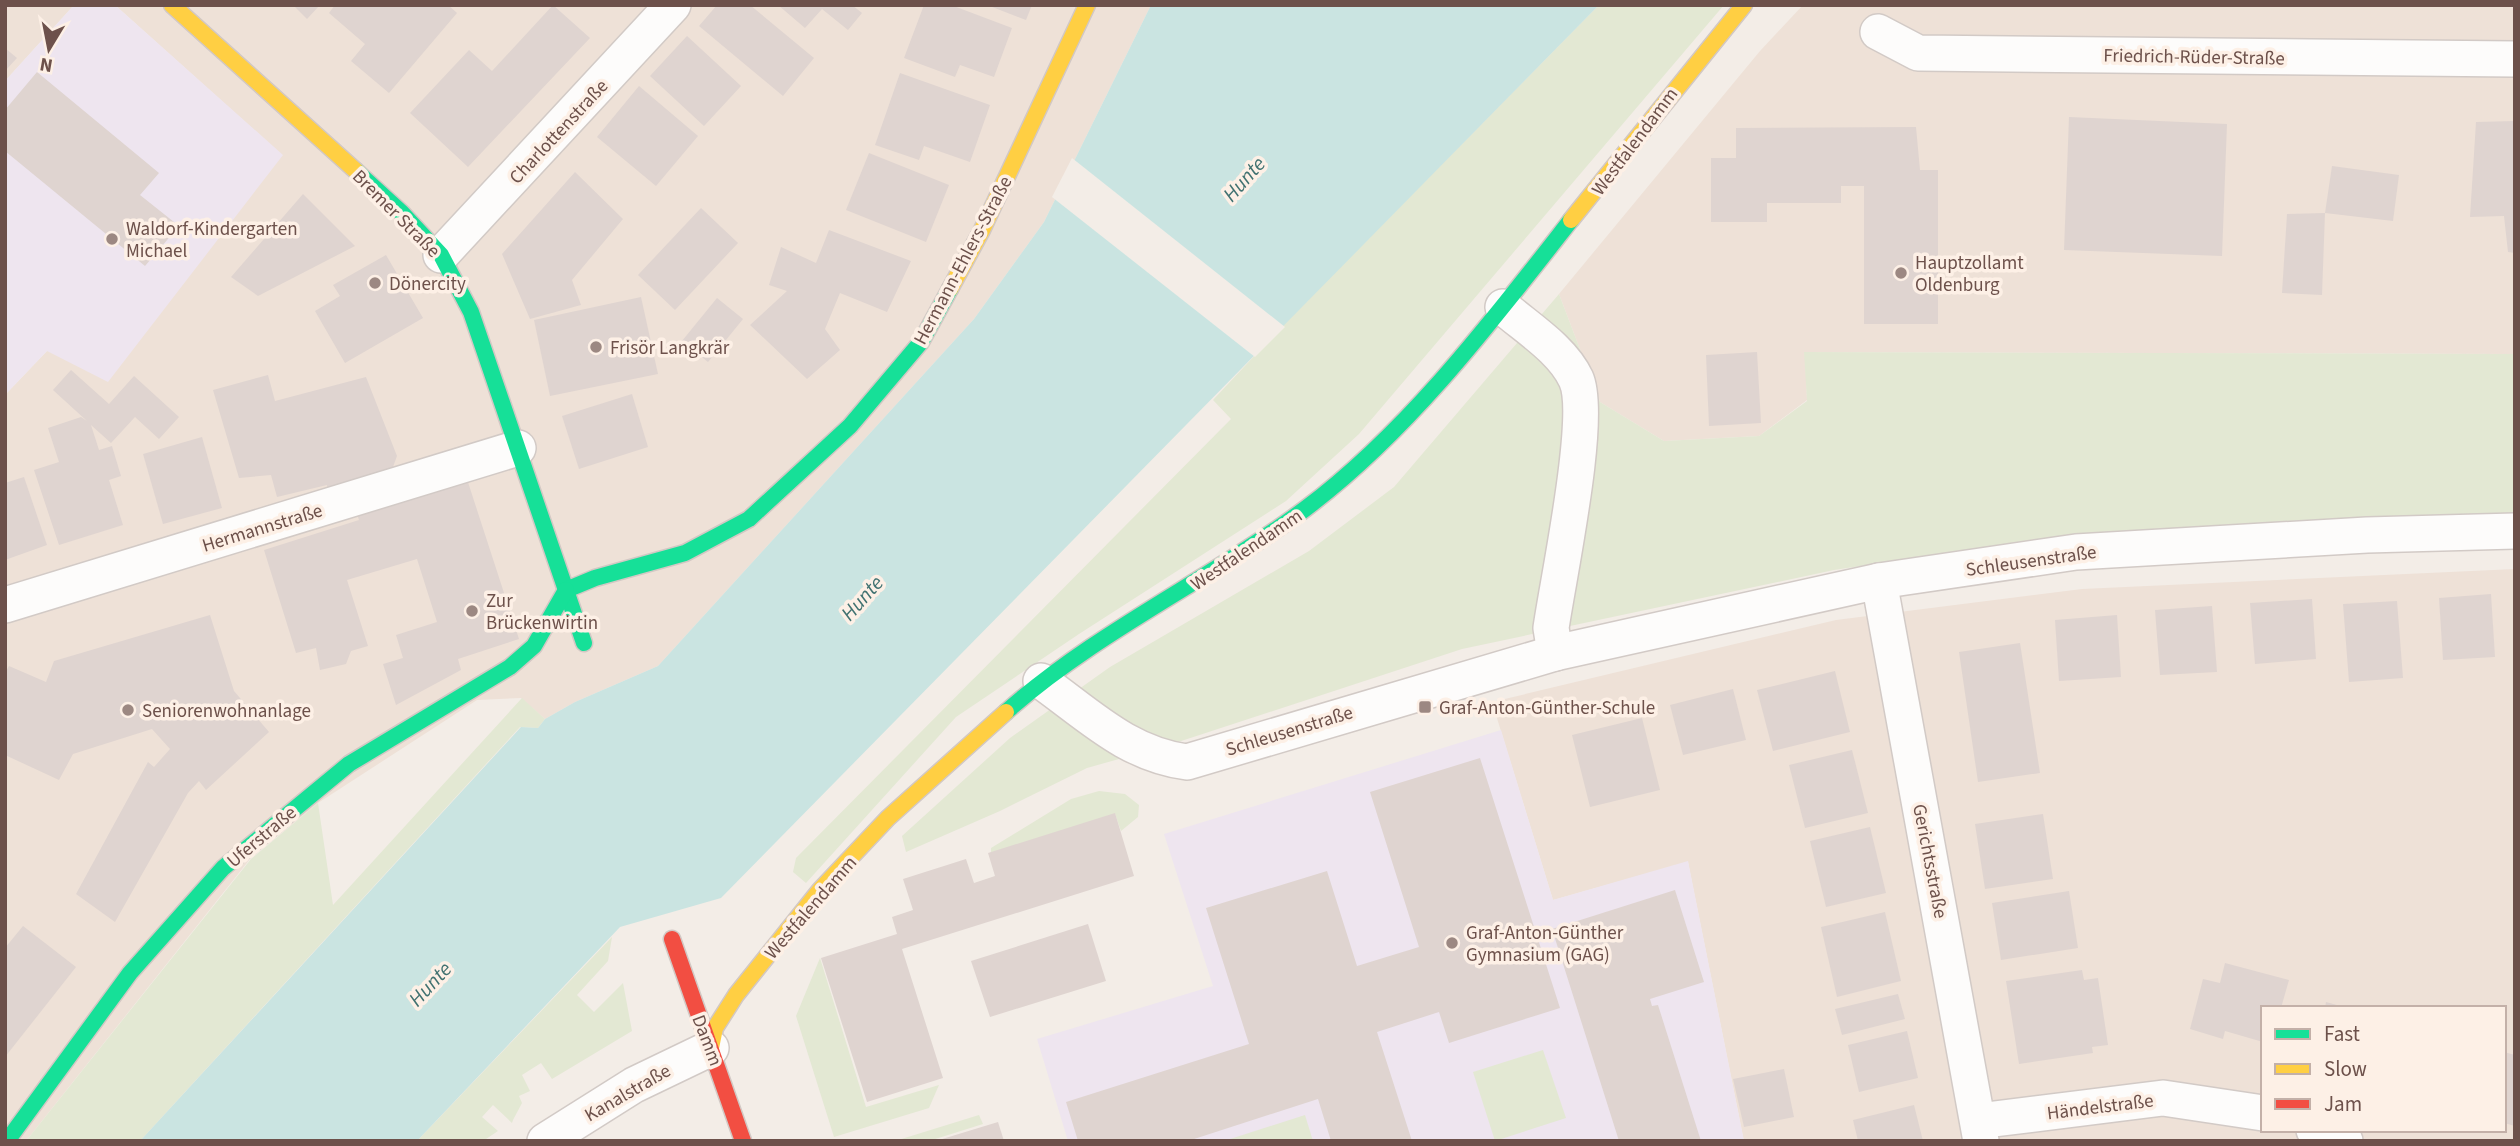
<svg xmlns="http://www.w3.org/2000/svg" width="2520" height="1146" font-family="'Source Sans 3',sans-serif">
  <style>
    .residential { fill: #eee1d7; fill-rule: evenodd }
    .education { fill: #eee5ef }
    .green { fill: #e3e8d3 }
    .water { fill: #cae4e1 }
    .pier { fill: #f3ede7 }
    .building { fill: #dfd4d0 }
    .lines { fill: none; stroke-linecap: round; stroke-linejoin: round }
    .street-casing { stroke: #d2cac6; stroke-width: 38 }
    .fast-casing { stroke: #d2c8c4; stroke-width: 19 }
    .slow-casing { stroke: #d2c8c4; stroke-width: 19 }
    .jam-casing { stroke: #d2c8c4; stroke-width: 19 }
    .street { stroke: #fdfcfb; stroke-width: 35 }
    .fast { stroke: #16e098; stroke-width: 16 }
    .slow { stroke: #ffcf43; stroke-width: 16 }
    .jam { stroke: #f24e42; stroke-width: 16 }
    .poi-dot { fill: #9c8882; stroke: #fdf0e6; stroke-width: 2.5 }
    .labels { text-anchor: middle; stroke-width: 7; stroke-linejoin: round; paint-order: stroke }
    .street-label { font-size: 19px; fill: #6d514b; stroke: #fdf0e6 }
    .poi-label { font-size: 19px; fill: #6d514b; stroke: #fdf0e6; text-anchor: start }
    .water-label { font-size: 21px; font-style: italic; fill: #417271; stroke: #fdf0e6 }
  </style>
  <rect width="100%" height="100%" fill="#f3ede7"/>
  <g class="residential">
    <polygon points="5,5 74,5 5,81"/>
    <polygon points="115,5 1151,5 1044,222 974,319 658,666 575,702 545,719 521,698 477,700 318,803 250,859 26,1141 5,1141 5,395 47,351 282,155"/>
    <polygon points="1803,5 2515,5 2515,354 1805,352 1807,400 1759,436 1664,441 1600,402 1559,294 1760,51"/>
    <path d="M2515 569V1141H1744L1688 862 1553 900 1492 702 1836 620 2082 589ZM2263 1008H2504V1130H2263Z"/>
  </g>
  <g class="education">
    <polygon points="74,5 115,5 283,155 108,382 47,351 5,395 5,81"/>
    <polygon points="1501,730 1553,900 1688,861 1744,1141 1068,1141 1037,1039 1213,986 1164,834"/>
  </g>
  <g class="green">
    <polygon points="1599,5 1724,5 1359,434 1286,501 1079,634 956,717 806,883 793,872 796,858 1231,419 1213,400 1289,319"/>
    <polygon points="1559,294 1600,402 1664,441 1759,436 1807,401 1804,352 2515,354 2515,513 2053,537 1834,570 1462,649 1169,745 1087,768 1000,811 906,852 902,836 1010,738 1110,667 1309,551 1394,487"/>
    <polygon points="522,698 545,719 538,728 520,727 140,1141 26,1141 251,859 318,803 333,905"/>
    <polygon points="1099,791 1125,794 1139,805 1138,817 1121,831 1115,814 991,853 991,848 1071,799"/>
    <polygon points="612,937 608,961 577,995 594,1012 623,983 632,1031 552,1079 541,1063 522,1075 530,1091 519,1096 522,1103 513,1120 512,1123 493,1105 482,1117 498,1131 483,1141 417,1141"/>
    <polygon points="820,958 866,1107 939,1085 929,1108 834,1137 796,1016"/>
    <polygon points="1543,1050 1566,1118 1495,1141 1473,1072"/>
    <polygon points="979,1115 983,1124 929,1141 895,1141"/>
    <polygon points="1305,1115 1313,1141 1224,1141"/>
  </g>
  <polygon class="water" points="1151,5 1599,5 721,898 620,927 417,1141 140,1141 521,727 538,728 545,719 575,702 658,666 974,319 1044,222"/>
  <polygon class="pier" points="1072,158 1285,327 1255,357 1052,197"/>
  <g class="building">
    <polygon points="293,5 320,5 307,19"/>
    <polygon points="335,5 448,5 457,13 389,93 351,61 365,44 329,13"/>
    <polygon points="553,5 590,38 468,167 410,113 469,50 492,71"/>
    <polygon points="717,5 750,5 814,58 783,96 699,26"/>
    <polygon points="778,5 852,5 862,13 848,30 822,9 805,28"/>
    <polygon points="924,5 951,5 1012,28 994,77 960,65 955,77 904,58"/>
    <polygon points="987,5 1032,5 1026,20"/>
    <polygon points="687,36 741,86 704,126 650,76"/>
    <polygon points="5,48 17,58 5,71"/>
    <polygon points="37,72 159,173 140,195 179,226 145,266 5,151 5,110"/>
    <polygon points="900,73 990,105 970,162 924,146 919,160 875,145"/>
    <polygon points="639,86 698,136 656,186 597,137"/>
    <polygon points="2069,117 2227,124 2222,256 2064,250"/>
    <polygon points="2515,121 2515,253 2508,252 2504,216 2470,217 2476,122"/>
    <polygon points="1916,127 1920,170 1938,170 1938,324 1864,324 1864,186 1841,186 1841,203 1767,203 1767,222 1711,222 1711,158 1736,158 1736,128"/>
    <polygon points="869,153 949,185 926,242 846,210"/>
    <polygon points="2332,166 2399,175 2393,221 2325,213"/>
    <polygon points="575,172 623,219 572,280 581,305 530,319 502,254"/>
    <polygon points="303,194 355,246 258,296 231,277"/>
    <polygon points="701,208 738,243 675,310 638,275"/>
    <polygon points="2325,213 2322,295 2282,293 2287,214"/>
    <polygon points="829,230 911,261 887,312 840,293 825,329 840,350 807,379 750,325 787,291 769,285 781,247 816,263"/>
    <polygon points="386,255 423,318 345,363 315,311 340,296 333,285"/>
    <polygon points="641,297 658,374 550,396 534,320"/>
    <polygon points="717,298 743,319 708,362 682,341"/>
    <polygon points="1757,352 1761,423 1709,426 1706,355"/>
    <polygon points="71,370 109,404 134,376 179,417 159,439 135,417 111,443 91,425 99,450 112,446 121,476 109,480 123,525 59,545 34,470 59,462 48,428 81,417 87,421 53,390"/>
    <polygon points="268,375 275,401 366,377 397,456 387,483 329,499 327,485 277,497 271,475 239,478 213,390"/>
    <polygon points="632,394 648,447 579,469 562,416"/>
    <polygon points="202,437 222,508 163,524 143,454"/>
    <polygon points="465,473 519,639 458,659 461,670 396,705 383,664 403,658 396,635 437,622 417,559 347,580 368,646 351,651 346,664 320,670 316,648 296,653 264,550 359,520 355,508"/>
    <polygon points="24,477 47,545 5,560 5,483"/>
    <polygon points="2491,594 2495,657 2443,660 2439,598"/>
    <polygon points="2312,599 2316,659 2255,664 2250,603"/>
    <polygon points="2397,601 2403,678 2349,682 2343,604"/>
    <polygon points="2212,606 2217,672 2160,675 2155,610"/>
    <polygon points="210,615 234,691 269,732 206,790 199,781 188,793 115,922 76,894 148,762 154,767 170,749 152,729 73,754 59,780 5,755 5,673 9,666 46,682 54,661"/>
    <polygon points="2117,615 2121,677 2059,681 2055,620"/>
    <polygon points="2020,643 2040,773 1978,782 1959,652"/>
    <polygon points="1835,671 1850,732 1773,751 1757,690"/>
    <polygon points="1733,689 1746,740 1683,755 1670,705"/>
    <polygon points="1642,718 1660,790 1590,807 1572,735"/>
    <polygon points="1852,750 1868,813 1805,828 1789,765"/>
    <polygon points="1480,758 1560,1008 1449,1043 1439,1012 1377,1032 1412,1141 1331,1141 1318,1099 1188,1141 1078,1141 1066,1102 1249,1044 1206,908 1327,871 1357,966 1419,947 1370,792"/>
    <polygon points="1115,813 1134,876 902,949 943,1078 867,1102 821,958 897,934 892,917 913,910 903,879 966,859 974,883 995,876 988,853"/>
    <polygon points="2043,814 2053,879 1985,889 1975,824"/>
    <polygon points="1870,827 1886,893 1826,907 1810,841"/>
    <polygon points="1675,890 1704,982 1650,999 1652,1006 1658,1005 1701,1141 1619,1141 1552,929"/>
    <polygon points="2069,891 2078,948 2001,960 1992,903"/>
    <polygon points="1885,912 1901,981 1837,997 1821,927"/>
    <polygon points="1088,924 1106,981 990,1017 971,961"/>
    <polygon points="23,926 76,967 5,1057 5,948"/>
    <polygon points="2225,963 2289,980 2281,1008 2263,1008 2263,1042 2225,1031 2223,1039 2190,1029 2203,979 2220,983"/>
    <polygon points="2082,970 2084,980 2098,978 2108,1045 2092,1047 2093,1053 2019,1064 2006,981"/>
    <polygon points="1898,994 1905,1019 1842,1035 1835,1009"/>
    <polygon points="2326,1002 2344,1007 2344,1008 2325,1008"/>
    <polygon points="1907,1031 1918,1078 1859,1092 1848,1045"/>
    <polygon points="2504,1052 2515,1055 2515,1126 2504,1123"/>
    <polygon points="1784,1069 1794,1117 1744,1127 1733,1079"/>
    <polygon points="1914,1105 1923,1141 1858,1141 1853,1120"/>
    <polygon points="998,1122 1004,1141 940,1141 939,1140"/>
  </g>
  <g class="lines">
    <defs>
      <g id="street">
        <polyline points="1878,32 1918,53 2515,59"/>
        <polyline points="441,255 673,5"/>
        <path d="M1503 307C1527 328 1562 349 1576 379 1593 416 1558 579 1551 628L1555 653"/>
        <polyline points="1879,581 1981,1141"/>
        <polyline points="5,605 518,448"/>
        <path d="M1041 681C1089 715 1127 754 1187 762L1555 653 1879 581 2076 552 2367 535 2515 531"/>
        <polyline points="1978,1121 2163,1098 2263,1113"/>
        <polyline points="2314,1130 2345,1141"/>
        <polyline points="545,1141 634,1085 711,1048"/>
      </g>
      <g id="fast">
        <polyline points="356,171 402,213 441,255 471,312 584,643"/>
        <polyline points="566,590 595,578 685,553 749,519 850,426 921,342 950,289"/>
        <path d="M1006 712C1096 632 1209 580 1305 509 1408 432 1493 320 1571 220"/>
        <polyline points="7,1141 130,973 223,868 349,764 510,667 534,646 566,590"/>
      </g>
      <g id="slow">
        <polyline points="172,5 356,171"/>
        <polyline points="1571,220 1744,5"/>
        <polyline points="950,289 982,230 1087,5"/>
        <polyline points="711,1048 715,1028 736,995 820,890 888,818 1006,712"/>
      </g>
      <polyline id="jam" points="672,939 743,1141"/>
    </defs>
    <use href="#street" class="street-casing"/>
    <use href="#fast" class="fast-casing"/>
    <use href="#slow" class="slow-casing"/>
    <use href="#jam" class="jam-casing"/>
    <use href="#street" class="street"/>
    <use href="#fast" class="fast"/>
    <use href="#slow" class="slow"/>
    <use href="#jam" class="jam"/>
  </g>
  <g class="poi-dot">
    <circle cx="112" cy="239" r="7"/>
    <circle cx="1901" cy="273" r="7"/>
    <circle cx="375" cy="283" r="7"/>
    <circle cx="596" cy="347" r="7"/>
    <circle cx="472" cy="611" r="7"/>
    <rect x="1418" y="700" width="14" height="14" rx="3.5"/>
    <circle cx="128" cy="710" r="7"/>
    <circle cx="1452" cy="943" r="7"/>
  </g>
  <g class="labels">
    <g class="street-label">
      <text transform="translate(2194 56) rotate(1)" y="7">Friedrich-Rüder-Straße</text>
      <text transform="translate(558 131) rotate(-47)" y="7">Charlottenstraße</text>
      <text transform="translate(1634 141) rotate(-53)" y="7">Westfalendamm</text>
      <text transform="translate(397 213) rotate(45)" y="7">Bremer Straße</text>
      <text transform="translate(962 260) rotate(-62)" y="7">Hermann-Ehlers-Straße</text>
      <text transform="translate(262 527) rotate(-17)" y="7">Hermannstraße</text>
      <text transform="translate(1246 549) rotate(-34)" y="7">Westfalendamm</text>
      <text transform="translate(2031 560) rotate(-8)" y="7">Schleusenstraße</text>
      <text transform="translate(1289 730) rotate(-17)" y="7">Schleusenstraße</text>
      <text transform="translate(261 836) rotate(-40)" y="7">Uferstraße</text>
      <text transform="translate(1931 861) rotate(79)" y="7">Gerichtsstraße</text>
      <text transform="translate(810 907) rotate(-49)" y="7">Westfalendamm</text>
      <text transform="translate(708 1040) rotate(69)" y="7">Damm</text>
      <text transform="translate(627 1092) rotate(-30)" y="7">Kanalstraße</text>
      <text transform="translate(2100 1106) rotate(-7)" y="7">Händelstraße</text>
    </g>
    <g class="poi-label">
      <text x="126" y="235">Waldorf-Kindergarten<tspan x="126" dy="22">Michael</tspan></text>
      <text x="1915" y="269">Hauptzollamt<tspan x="1915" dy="22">Oldenburg</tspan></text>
      <text x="389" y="290">Dönercity</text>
      <text x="610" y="354">Frisör Langkrär</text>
      <text x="486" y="607">Zur<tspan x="486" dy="22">Brückenwirtin</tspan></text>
      <text x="1439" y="714">Graf-Anton-Günther-Schule</text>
      <text x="142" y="717">Seniorenwohnanlage</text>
      <text x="1466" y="939">Graf-Anton-Günther<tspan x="1466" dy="22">Gymnasium (GAG)</tspan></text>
    </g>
    <g class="water-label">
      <text transform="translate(1244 179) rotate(-48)" y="7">Hunte</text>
      <text transform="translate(862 598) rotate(-48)" y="7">Hunte</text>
      <text transform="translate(430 984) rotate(-47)" y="7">Hunte</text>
    </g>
  </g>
  <rect width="2520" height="1146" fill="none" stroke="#6d514b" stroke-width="14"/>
  <rect x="2261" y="1006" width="245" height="126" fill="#fdf0e6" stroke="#c3b0a8" stroke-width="2"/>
  <rect x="2275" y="1029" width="35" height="10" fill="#16e098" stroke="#c3b0a8" stroke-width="2"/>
  <text x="2324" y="1041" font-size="21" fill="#6d514b">Fast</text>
  <rect x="2275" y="1064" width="35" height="10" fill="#ffcf43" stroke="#c3b0a8" stroke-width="2"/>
  <text x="2324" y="1076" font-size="21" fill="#6d514b">Slow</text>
  <rect x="2275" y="1099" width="35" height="10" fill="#f24e42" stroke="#c3b0a8" stroke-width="2"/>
  <text x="2324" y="1111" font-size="21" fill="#6d514b">Jam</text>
  <g transform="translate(49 49) rotate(190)" stroke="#fdf0e6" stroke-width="5" paint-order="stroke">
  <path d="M0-5L12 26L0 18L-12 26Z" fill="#6d514b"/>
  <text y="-10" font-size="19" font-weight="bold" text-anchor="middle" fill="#6d514b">N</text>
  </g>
</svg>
